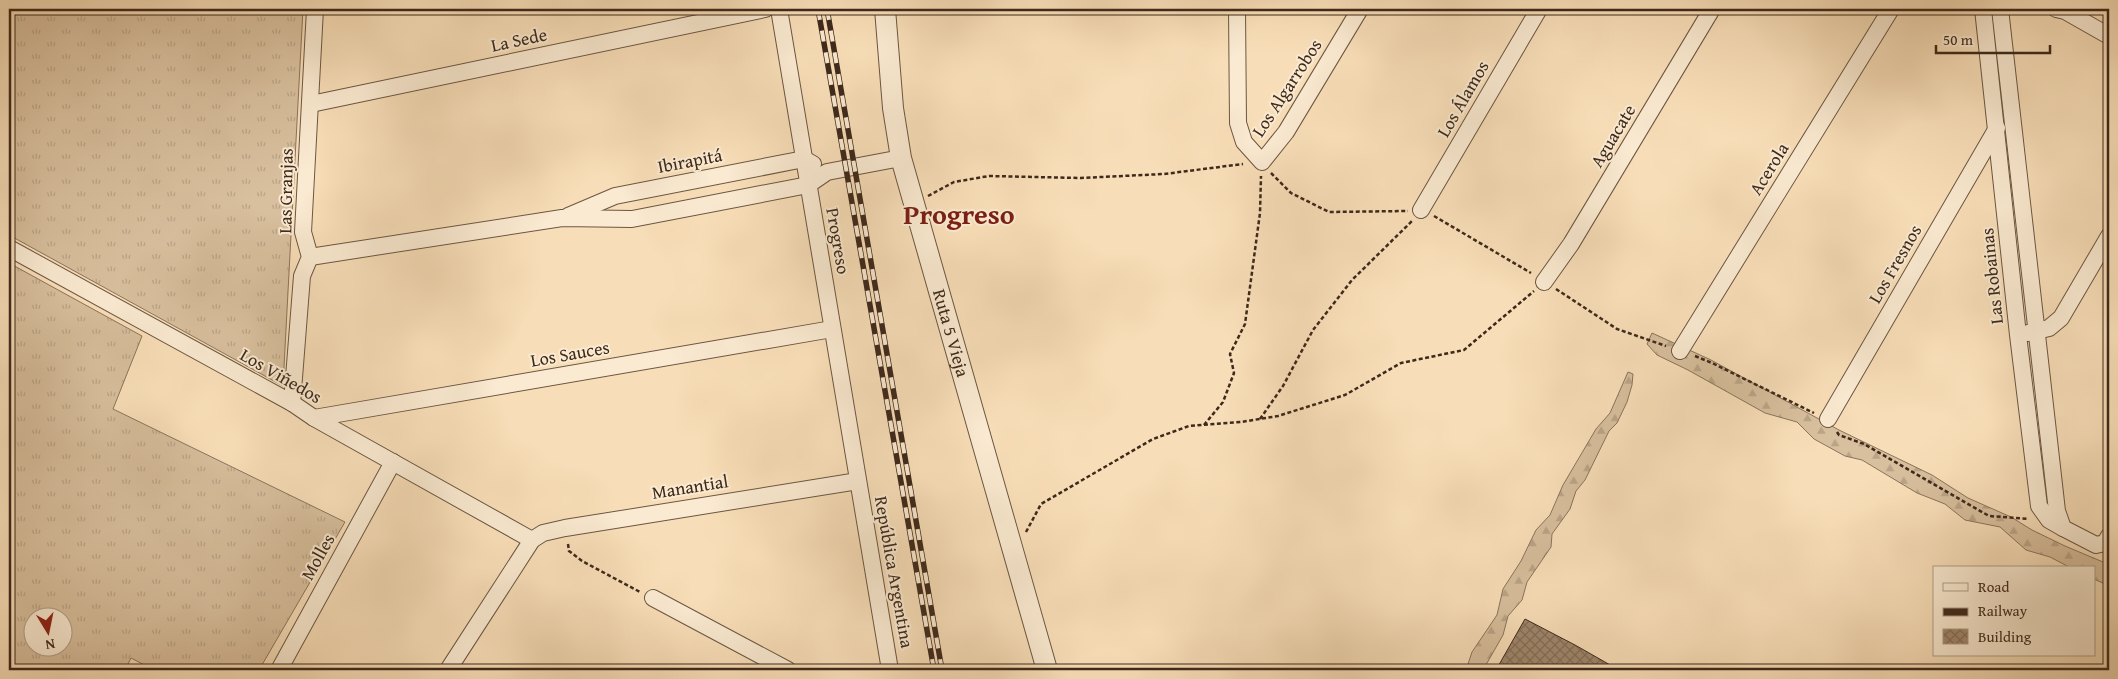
<svg xmlns="http://www.w3.org/2000/svg" width="2118" height="679" font-family="'Gentium Book Plus',serif">
  <style>
    .grass { fill: url(#grass-tufts); stroke: #8b745c; fill-rule: evenodd }
    .forest { fill: url(#forest-firs); stroke: #8b745c }
    .building { fill: url(#building-cross-hatch); stroke: #3e291b }
    .lines { fill: none; stroke-linecap: round; stroke-linejoin: round }
    .minor-casing { stroke: #6c5642; stroke-width: 18 }
    .tertiary-casing { stroke: #6c5642; stroke-width: 22 }
    .path { stroke: #3e291b; stroke-width: 2.5; stroke-dasharray: 4 2.5; stroke-linecap: butt }
    .minor { stroke: #faead1; stroke-width: 16 }
    .tertiary { stroke: #faead1; stroke-width: 20 }
    .rail-casing { stroke: #3e291b; stroke-width: 5.5 }
    .rail { stroke: #faead1; stroke-width: 4; stroke-dasharray: 11; stroke-linecap: butt }
    .labels { text-anchor: middle; stroke-width: 4; stroke-linejoin: round; paint-order: stroke }
    .street-label { font-size: 18px; fill: #3e291b; stroke: #faead1 }
    .town-label { font-size: 28px; font-weight: bold; fill: #7a1f14; stroke: #faead1 }
  </style>
  <defs>
    <pattern id="grass-tufts" width="24" height="20" patternUnits="userSpaceOnUse" patternTransform="scale(1.25)"><rect width="24" height="20" fill="#d8bf9d"/><path d="M3 7l-1-3M5 7V3M7 7l1-3M15 17l-1-3M17 17v-4M19 17l1-3" fill="none" stroke="#baa487"/></pattern>
    <pattern id="forest-firs" width="22" height="20" patternUnits="userSpaceOnUse" patternTransform="scale(1.25)"><rect width="22" height="20" fill="#d8bf9d"/><path d="M5 1l3.5 6h-7zM16 11l3.5 6h-7z" fill="#baa487"/></pattern>
    <pattern id="building-cross-hatch" width="8" height="8" patternUnits="userSpaceOnUse" patternTransform="scale(1.25)"><rect width="8" height="8" fill="#9f876d"/><path d="M0 0l8 8M0 8l8-8" fill="none" stroke="#836e59"/></pattern>
  </defs>
  <rect width="100%" height="100%" fill="#f8deb8"/>
  <filter id="stains"><feTurbulence type="fractalNoise" baseFrequency=".004" numOctaves="4"/><feColorMatrix values="0 0 0 0 .2 0 0 0 0 .09 0 0 0 0 .02 0 0 0 .5 -.17"/></filter>
  <radialGradient id="worn" r=".72"><stop offset=".6" stop-color="#630" stop-opacity="0"/><stop offset="1" stop-color="#630" stop-opacity=".3"/></radialGradient>
  <g class="grass">
    <polygon points="9,9 303,9 283,386 9,235"/>
    <path d="M9 263 142 336 113 409 345 522 259 670H154L131 658 125 670H9ZM32 616H62V646H32Z"/>
  </g>
  <g class="forest">
    <polygon points="1652,333 1711,360 1839,430 1932,475 1968,498 2011,517 2032,530 2065,546 2103,562 2109,567 2109,586 2094,579 2094,568 2071,568 2050,557 2026,550 2000,527 1965,520 1945,504 1917,493 1862,460 1845,456 1814,439 1797,422 1765,413 1688,370 1657,355 1647,344"/>
    <polygon points="1628,372 1633,374 1632,385 1627,402 1617,423 1609,431 1585,480 1576,491 1570,509 1552,534 1551,547 1527,582 1522,600 1508,616 1503,635 1483,670 1466,670 1472,652 1497,615 1503,589 1521,561 1536,530 1550,515 1563,485 1596,429 1610,413"/>
  </g>
  <polygon class="building" points="1525,619 1575,645 1619,670 1496,670"/>
  <g class="lines">
    <defs>
      <g id="minor">
        <polyline points="779,9 890,670"/>
        <polyline points="1237,9 1238,123 1244,142 1262,162 1286,132 1360,9"/>
        <polyline points="1983,9 2018,335 2039,506 2049,520 2063,528"/>
        <polyline points="2000,9 2057,511 2063,528 2096,545 2105,543 2109,536"/>
        <polyline points="2056,9 2065,11 2109,36"/>
        <polyline points="311,104 765,9"/>
        <polyline points="1421,210 1539,9"/>
        <polyline points="568,216 615,196 804,159 813,164"/>
        <polyline points="9,248 292,403 314,418 532,540"/>
        <polyline points="310,257 562,218 632,219 808,185 827,172 901,158"/>
        <polyline points="1544,282 1571,244 1712,9"/>
        <polyline points="2028,333 2049,328 2061,318 2109,236"/>
        <polyline points="1680,351 1891,9"/>
        <polyline points="292,403 302,276 310,257 303,232 315,9"/>
        <polyline points="314,418 832,329"/>
        <polyline points="1828,419 1997,128"/>
        <polyline points="653,598 788,670"/>
        <polyline points="279,670 393,462"/>
        <polyline points="448,670 532,540 543,533 565,528 858,481"/>
      </g>
      <g id="tertiary">
        <path id="s1" d="M885 9 893 108 901 158 1047 670"/>
      </g>
    </defs>
    <use href="#minor" class="minor-casing"/>
    <use href="#tertiary" class="tertiary-casing"/>
    <g class="path">
      <polyline points="1271,173 1291,193 1329,212 1408,211"/>
      <polyline points="928,196 954,182 989,176 1081,178 1164,174 1243,164"/>
      <polyline points="1434,216 1531,273"/>
      <polyline points="1556,289 1617,329 1666,346"/>
      <polyline points="1695,356 1712,363 1814,413"/>
      <polyline points="1260,419 1283,386 1313,330 1352,280 1412,221"/>
      <polyline points="1204,425 1223,402 1234,373 1230,354 1245,324 1260,213 1261,176"/>
      <polyline points="1837,432 1839,435 1864,444 1989,516 2029,519"/>
      <polyline points="1026,532 1041,504 1153,439 1189,426 1241,422 1278,416 1345,395 1401,363 1464,350 1534,291"/>
      <polyline points="568,544 569,551 582,561 640,592"/>
    </g>
    <use href="#minor" class="minor"/>
    <use href="#tertiary" class="tertiary"/>
    <defs>
      <g id="rail">
        <polyline points="818,9 934,670"/>
        <polyline points="827,9 942,670"/>
      </g>
    </defs>
    <use href="#rail" class="rail-casing"/>
    <use href="#rail" class="rail"/>
  </g>
  <g class="labels">
    <g class="street-label">
      <text transform="translate(519 40) rotate(-12)" y="6">La Sede</text>
      <text transform="translate(1287 88) rotate(-57)" y="6">Los Algarrobos</text>
      <text transform="translate(1463 99) rotate(-60)" y="6">Los Álamos</text>
      <text transform="translate(1613 136) rotate(-59)" y="6">Aguacate</text>
      <text transform="translate(690 161) rotate(-11)" y="6">Ibirapitá</text>
      <text transform="translate(1769 169) rotate(-58)" y="6">Acerola</text>
      <text transform="translate(286 191) rotate(-89)" y="6">Las Granjas</text>
      <text transform="translate(838 241) rotate(80)" y="6">Progreso</text>
      <text transform="translate(1895 264) rotate(-60)" y="6">Los Fresnos</text>
      <text transform="translate(1992 276) rotate(-96)" y="6">Las Robainas</text>
      <text dy="6" stroke="none"><textPath href="#s1" startOffset="332">Ruta 5 Vieja</textPath></text>
      <text transform="translate(570 354) rotate(-10)" y="6">Los Sauces</text>
      <text transform="translate(281 376) rotate(30)" y="6">Los Viñedos</text>
      <text transform="translate(690 487) rotate(-9)" y="6">Manantial</text>
      <text transform="translate(318 557) rotate(-61)" y="6">Molles</text>
      <text transform="translate(894 572) rotate(80)" y="6">República Argentina</text>
    </g>
    <g class="town-label">
      <text x="959" y="224">Progreso</text>
    </g>
  </g>
  <rect width="2118" height="679" fill="none" stroke="#f8deb8" stroke-width="30"/>
  <rect x="10" y="10" width="2098" height="659" fill="none" stroke="#3e291b" stroke-width="2.5"/>
  <rect x="15" y="15" width="2088" height="649" fill="none" stroke="#3e291b"/>
  <rect x="1933" y="566" width="162" height="90" fill="#faead1" stroke="#af9d88"/>
  <rect x="1943" y="583" width="25" height="8" fill="#faead1" stroke="#af9d88"/>
  <text x="1978" y="592" font-size="15" fill="#3e291b">Road</text>
  <rect x="1943" y="608" width="25" height="8" fill="#3e291b" stroke="#af9d88"/>
  <text x="1978" y="616" font-size="15" fill="#3e291b">Railway</text>
  <rect x="1943" y="629" width="25" height="15" fill="url(#building-cross-hatch)" stroke="#af9d88"/>
  <text x="1978" y="642" font-size="15" fill="#3e291b">Building</text>
  <g transform="translate(48 632) rotate(170)"><circle r="24" fill="#faead1" stroke="#af9d88"/>
  <path d="M0-4L9 19L0 12L-9 19Z" fill="#8f2418"/>
  <text y="-8" font-size="14" font-weight="bold" text-anchor="middle" fill="#3e291b">N</text>
  </g>
  <path d="M1936 45v8h114v-8" fill="none" stroke="#3e291b" stroke-width="2.5"/>
  <text x="1943" y="45" font-size="15" fill="#3e291b" stroke="#faead1" stroke-width="4" paint-order="stroke">50 m</text>
  <rect width="100%" height="100%" filter="url(#stains)"/>
  <rect width="100%" height="100%" fill="url(#worn)"/>
</svg>
